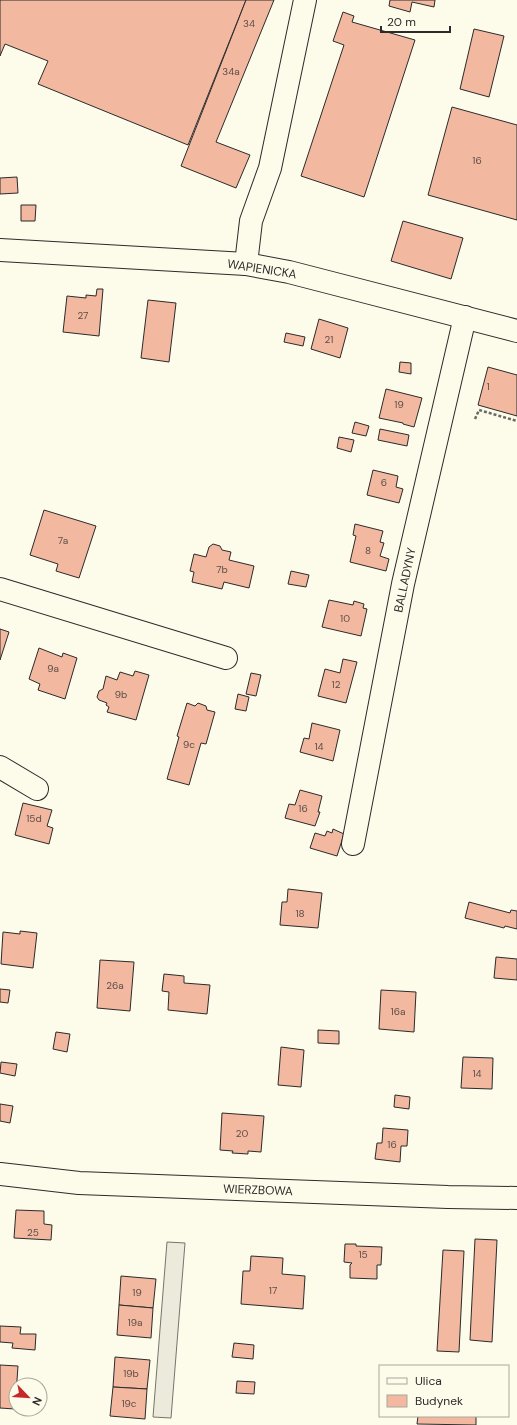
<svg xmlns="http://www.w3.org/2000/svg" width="517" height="1425" font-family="'DM Sans',sans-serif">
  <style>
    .parking { fill: #eceadb; stroke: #74746e }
    .building { fill: #f2b8a0; stroke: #2b2b2b }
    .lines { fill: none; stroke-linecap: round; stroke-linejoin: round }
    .minor-casing { stroke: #2b2b2b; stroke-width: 24 }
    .path { stroke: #6a6964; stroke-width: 2.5; stroke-dasharray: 3 2; stroke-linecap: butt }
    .minor { stroke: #fdfbea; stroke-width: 22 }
    .labels { text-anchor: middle; stroke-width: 3; stroke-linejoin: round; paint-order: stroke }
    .number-label { font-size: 10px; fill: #5d4e48 }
    .street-label { font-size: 12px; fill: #2b2b2b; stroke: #fdfbea }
  </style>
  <rect width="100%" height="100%" fill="#fdfbea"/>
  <polygon class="parking" points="167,1242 185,1243 171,1418 153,1417"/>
  <g class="building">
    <polygon points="0,0 246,0 188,145 38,84 48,61 5,44 0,56"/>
    <polygon points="246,0 274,0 216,142 250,155 236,188 181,166"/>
    <polygon points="390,0 435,0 434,7 412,2 410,12 389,6"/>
    <polygon points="343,12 354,16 352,22 415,40 364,197 301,176 344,45 333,41"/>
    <polygon points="474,29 504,36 489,97 460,89"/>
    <polygon points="452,107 517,125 517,220 428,195"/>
    <polygon points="17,177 18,193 0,194 0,178"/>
    <polygon points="21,205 36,205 35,221 21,221"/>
    <polygon points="403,221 463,238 451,279 391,261"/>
    <polygon points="97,289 103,289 99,336 63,332 67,296 86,298 86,295 96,296"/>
    <polygon points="148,300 176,303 169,362 141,358"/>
    <polygon points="319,319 348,328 340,358 311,349"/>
    <polygon points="286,333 305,337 303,346 284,342"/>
    <polygon points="400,362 411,363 411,374 399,372"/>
    <polygon points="488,367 517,375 517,416 478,405"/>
    <polygon points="386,389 422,398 414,427 403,424 403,423 379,418"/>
    <polygon points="355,422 369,426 366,436 352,433"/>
    <polygon points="380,429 409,435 407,446 378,440"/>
    <polygon points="339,437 354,440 351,452 337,448"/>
    <polygon points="373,470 398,476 396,487 403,489 399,503 367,495"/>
    <polygon points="44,510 96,526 79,578 56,571 58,564 30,555"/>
    <polygon points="355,524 383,531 380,542 384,543 380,556 389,559 386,571 350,562 356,536 353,535"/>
    <polygon points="213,544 220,546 222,550 231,552 229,560 254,566 249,588 224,582 222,589 192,582 194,572 190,571 194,554 206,557 209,547"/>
    <polygon points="291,571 309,575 306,587 288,584"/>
    <polygon points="329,600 353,605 354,601 364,604 363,608 367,609 361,636 322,627"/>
    <polygon points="0,629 9,632 0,660"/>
    <polygon points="39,648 62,657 63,653 77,658 65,699 38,690 40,684 29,679"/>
    <polygon points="343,659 357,662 346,703 318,696 325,669 340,673"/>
    <polygon points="135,671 149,675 136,720 107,712 109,707 106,705 107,703 99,700 97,697 99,691 103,689 106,676 117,680 120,672 133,676"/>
    <polygon points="251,673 261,675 256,696 246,694"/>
    <polygon points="238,694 249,697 246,711 235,709"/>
    <polygon points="187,703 195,706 198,703 206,706 207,710 215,712 206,744 201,743 189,785 167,779 179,737 177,736"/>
    <polygon points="312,723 340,730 333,761 300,752 304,738 309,739"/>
    <polygon points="300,790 322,796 318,812 320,812 315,826 285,818 289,804 295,805"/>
    <polygon points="23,803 52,810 47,826 53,828 49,844 15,835"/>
    <polygon points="333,829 344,834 337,856 310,848 315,833 325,836 327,831 332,833"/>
    <polygon points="288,889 322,893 318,928 280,925 282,902 287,902"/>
    <polygon points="469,902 510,913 511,910 517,911 517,929 505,926 504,928 465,918"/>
    <polygon points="20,931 37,933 33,968 1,964 3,932 20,934"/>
    <polygon points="496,957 517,959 517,980 494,978"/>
    <polygon points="100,960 134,962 130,1011 97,1008"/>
    <polygon points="164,974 184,976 184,983 210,985 207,1014 168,1010 169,992 162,991"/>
    <polygon points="0,989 10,990 8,1003 0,1002"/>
    <polygon points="381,990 416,992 414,1032 379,1029"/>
    <polygon points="318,1030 339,1031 339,1044 318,1043"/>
    <polygon points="56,1032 70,1034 67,1052 53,1049"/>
    <polygon points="281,1047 304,1050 301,1087 278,1085"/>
    <polygon points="463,1057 493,1058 492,1089 461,1088"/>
    <polygon points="1,1062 17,1064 15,1076 0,1073"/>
    <polygon points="395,1095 410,1097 409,1109 394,1107"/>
    <polygon points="0,1104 13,1106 10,1123 0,1121"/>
    <polygon points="222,1113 264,1116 261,1152 248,1151 248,1154 232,1153 233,1151 220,1150"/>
    <polygon points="383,1128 408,1130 407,1146 401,1146 400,1162 375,1159 377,1143 382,1143"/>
    <polygon points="16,1210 44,1211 44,1224 52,1225 51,1240 14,1238"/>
    <polygon points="475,1239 497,1240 492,1342 470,1340"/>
    <polygon points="345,1244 356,1244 356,1246 382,1247 381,1265 377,1265 377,1279 350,1278 350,1265 352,1263 344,1262"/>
    <polygon points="443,1250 464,1251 459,1352 437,1351"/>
    <polygon points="251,1256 283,1258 282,1274 305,1276 303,1309 241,1304 243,1271 250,1271"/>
    <polygon points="121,1276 156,1279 153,1308 119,1305"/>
    <polygon points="119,1305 153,1308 151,1338 117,1335"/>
    <polygon points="0,1326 21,1327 20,1334 36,1334 35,1350 12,1348 13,1343 0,1342"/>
    <polygon points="234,1343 254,1345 253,1359 232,1357"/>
    <polygon points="115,1357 150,1360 147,1389 113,1387"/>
    <polygon points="0,1365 18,1366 15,1409 0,1408"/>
    <polygon points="237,1381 255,1382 254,1394 236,1393"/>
    <polygon points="113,1387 147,1389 145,1419 110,1416"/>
    <polygon points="418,1416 476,1416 476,1425 417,1424"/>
  </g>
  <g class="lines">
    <defs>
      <g id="minor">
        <polyline points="0,250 246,264 289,272 517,331"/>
        <polyline points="246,264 251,221 270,168 305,0"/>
        <polyline points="0,589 226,658"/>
        <polyline points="0,767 37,789"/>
        <polyline points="353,844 403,584 465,317"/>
        <polyline points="0,1174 79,1183 448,1197 517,1198"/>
      </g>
    </defs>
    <use href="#minor" class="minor-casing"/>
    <polyline class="path" points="475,419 479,410 517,421"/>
    <use href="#minor" class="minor"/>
  </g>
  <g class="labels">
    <g class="number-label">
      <text x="249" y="27">34</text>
      <text x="231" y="75">34a</text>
      <text x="477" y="164">16</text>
      <text x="83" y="319">27</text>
      <text x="329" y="343">21</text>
      <text x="488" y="390">1</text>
      <text x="399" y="408">19</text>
      <text x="384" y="486">6</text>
      <text x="63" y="544">7a</text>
      <text x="368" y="554">8</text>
      <text x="222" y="573">7b</text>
      <text x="345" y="622">10</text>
      <text x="53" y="672">9a</text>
      <text x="336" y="688">12</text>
      <text x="121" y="698">9b</text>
      <text x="189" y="748">9c</text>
      <text x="319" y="750">14</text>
      <text x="303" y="812">16</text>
      <text x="34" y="822">15d</text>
      <text x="300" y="917">18</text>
      <text x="115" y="989">26a</text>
      <text x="398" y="1015">16a</text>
      <text x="477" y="1077">14</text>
      <text x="242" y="1137">20</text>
      <text x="392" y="1148">16</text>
      <text x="33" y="1236">25</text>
      <text x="363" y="1258">15</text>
      <text x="273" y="1294">17</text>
      <text x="137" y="1296">19</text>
      <text x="135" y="1326">19a</text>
      <text x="131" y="1377">19b</text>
      <text x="129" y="1407">19c</text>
    </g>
    <g class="street-label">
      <text transform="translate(262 269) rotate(9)" y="4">WAPIENICKA</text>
      <text transform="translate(405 580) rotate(-78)" y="4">BALLADYNY</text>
      <text transform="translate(258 1190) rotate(2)" y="4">WIERZBOWA</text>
    </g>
  </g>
  <rect x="379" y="1365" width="130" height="52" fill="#fdfbea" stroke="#a9a89e"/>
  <rect x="387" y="1378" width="20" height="6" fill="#fdfbea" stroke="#a9a89e"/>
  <text x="415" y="1385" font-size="12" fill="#2b2b2b">Ulica</text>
  <rect x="387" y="1395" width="20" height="12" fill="#f2b8a0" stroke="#a9a89e"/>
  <text x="415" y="1405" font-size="12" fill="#2b2b2b">Budynek</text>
  <g transform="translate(28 1397) rotate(115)"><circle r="19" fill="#fdfbea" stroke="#a9a89e"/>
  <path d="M0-3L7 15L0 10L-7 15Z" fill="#c62828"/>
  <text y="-6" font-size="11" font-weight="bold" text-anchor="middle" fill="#2b2b2b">N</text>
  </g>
  <path d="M381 26v6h69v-6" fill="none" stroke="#2b2b2b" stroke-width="2"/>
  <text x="387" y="26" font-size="12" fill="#2b2b2b" stroke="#fdfbea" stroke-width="3" paint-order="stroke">20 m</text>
</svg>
